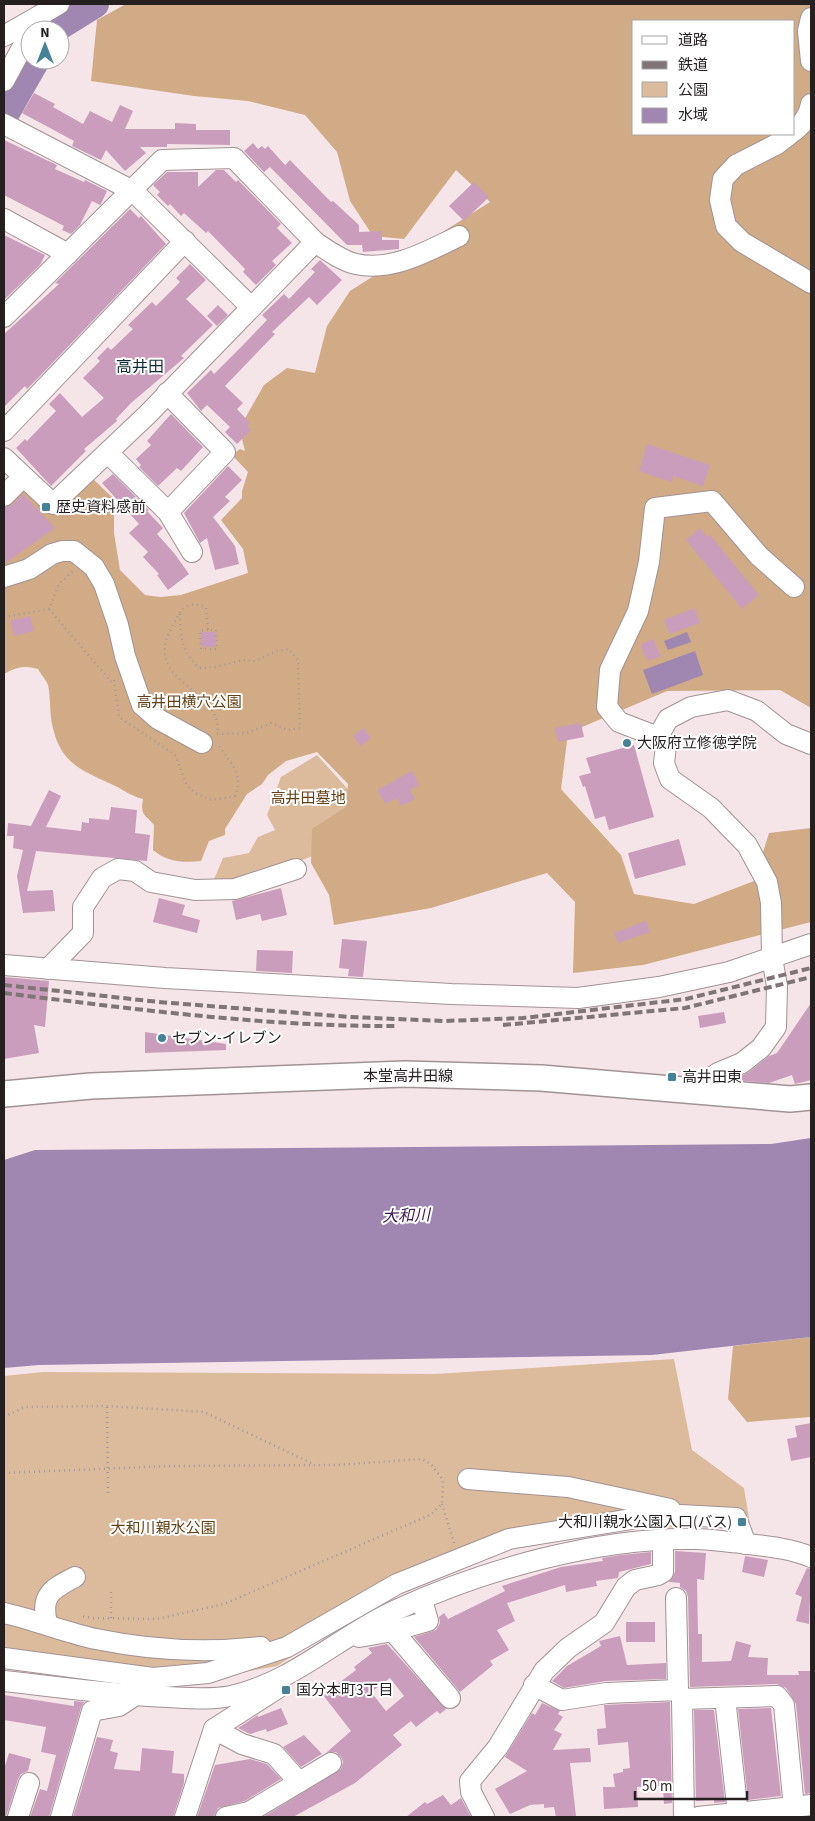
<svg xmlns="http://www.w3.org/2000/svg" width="815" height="1821" font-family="'Source Sans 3','Noto Sans JP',sans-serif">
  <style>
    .green { fill: #dcbb9c }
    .forest { fill: #d1ab85; fill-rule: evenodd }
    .water { fill: #9f87b1 }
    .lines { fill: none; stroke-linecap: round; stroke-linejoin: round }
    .river { stroke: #9f87b1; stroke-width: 28 }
    .building { fill: #cb9dbc; fill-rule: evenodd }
    .minor-casing { stroke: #a19294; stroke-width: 22 }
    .major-casing { stroke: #a19294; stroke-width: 28 }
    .path { stroke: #a5999b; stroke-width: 2.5; stroke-dasharray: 1 4; stroke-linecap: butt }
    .minor { stroke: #fff; stroke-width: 20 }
    .major { stroke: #fff; stroke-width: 25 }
    .rail { stroke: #7f7476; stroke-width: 4; stroke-dasharray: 8 4; stroke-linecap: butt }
    .poi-dot { fill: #448297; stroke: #fff; stroke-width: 2 }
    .labels { text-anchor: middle; stroke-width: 4; stroke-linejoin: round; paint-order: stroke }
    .poi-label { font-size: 15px; fill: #251f20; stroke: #fff; text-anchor: start }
    .park-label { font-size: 15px; fill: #643f12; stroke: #fff }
    .street-label { font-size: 15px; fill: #251f20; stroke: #fff }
    .neighbourhood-label { font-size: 16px; fill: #0f2d37; stroke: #fff }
    .water-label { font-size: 16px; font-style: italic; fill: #3b1a50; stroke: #fff }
  </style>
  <rect width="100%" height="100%" fill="#f6e5e8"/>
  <g class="green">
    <polygon points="317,755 364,807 315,855 236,886 212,884 223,858 249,853 258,837 275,830 267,815 281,777"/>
    <polygon points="674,1359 692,1450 744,1488 750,1525 596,1530 518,1546 369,1607 277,1666 161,1687 4,1667 4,1376 43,1372 435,1374"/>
  </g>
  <g class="forest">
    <path d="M126 4H811V708L780 690 667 691 568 733 561 789 621 855 634 894 694 904 754 881 769 833 811 828V922L643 965 573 973 575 902 547 873 431 908 334 925 329 895 311 863 312 829 346 807 348 784 317 752 286 761 268 775 262 784 247 794 225 829V835L209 841 201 861C183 863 167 862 153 850L154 825C145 814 140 816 143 799 130 796 123 789 111 784 81 770 61 763 53 728 49 714 51 699 48 685 46 680 41 674 38 669 25 665 16 667 4 674V688V504L20 488 50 514 92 478 112 497 114 505V533L120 570 145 595 160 597 181 595 248 573 243 549 221 520 242 498V491L248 472 232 455 240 449 245 451 242 439 244 420 264 385 287 368 315 373 327 326 350 291 490 202 456 170 404 239 373 236 350 201 337 152 305 115 248 101 194 96 91 81 97 20ZM634 21H794V134H634Z"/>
    <polygon points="811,1337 811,1417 747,1422 728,1399 733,1346"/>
  </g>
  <g class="water">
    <polygon points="687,632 691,642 668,650 664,641"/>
    <polygon points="695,651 703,675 652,694 643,670"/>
    <polygon points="811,1138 811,1337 652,1355 39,1365 4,1368 4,1160 35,1150 771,1144"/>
  </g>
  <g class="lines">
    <g class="river">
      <polyline points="53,30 95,4"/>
      <polyline points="4,116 36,60"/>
    </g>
  </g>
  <g class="building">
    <polygon points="34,93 55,104 53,107 83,124 90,111 112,122 120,105 133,111 125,129 175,129 175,123 196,124 196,130 230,130 230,145 167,144 167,147 140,147 146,153 125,171 106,150 101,160 72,146 74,141 22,113"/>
    <polygon points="4,140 57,165 55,169 84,182 85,180 107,191 101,204 100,205 92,201 80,225 71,234 62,230 64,226 4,195"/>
    <polygon points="253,143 258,149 262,146 265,149 268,146 285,165 290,160 331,202 333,201 359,225 359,232 382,231 382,240 399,240 399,249 363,252 362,245 347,245 270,167 264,172 244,151"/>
    <polygon points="216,170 224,170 236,182 238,180 281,224 277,228 292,243 272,261 276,265 256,285 243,272 245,269 208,231 206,233 184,213 181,216 170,204 168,206 157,195 160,192 153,185 167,172 198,172 198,187"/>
    <polygon points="474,182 489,197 464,221 449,206"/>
    <polygon points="130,209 139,218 141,216 166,244 40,376 27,389 25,386 4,407 4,334 59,284 55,283"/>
    <polygon points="4,235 45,255 40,265 4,300"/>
    <polygon points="320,260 342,280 317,305 309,297 272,332 275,334 225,386 243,403 237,409 250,423 247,426 251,430 237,444 225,432 230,427 207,405 201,411 187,393 211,370 214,374 244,344 267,320 262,315 284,294 289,299 315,272 311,269"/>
    <polygon points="190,264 206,280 186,299 213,325 181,356 184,358 131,403 116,419 117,421 84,449 86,451 51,486 16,448 25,439 27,441 56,411 49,404 60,393 82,417 104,398 83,378 100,361 97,358 108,347 111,350 133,329 128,325 152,302 156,306 180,282 176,278"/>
    <polygon points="218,305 228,315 217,326 207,316"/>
    <polygon points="171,414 203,447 181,471 177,468 158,486 139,467 141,465 136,459 151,445 147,441"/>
    <polygon points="647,444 710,465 703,486 673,476 672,482 639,471"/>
    <polygon points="228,466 242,480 225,497 230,501 213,517 235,546 239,564 215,570 207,538 200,543 184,513"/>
    <polygon points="113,474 149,510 147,511 163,528 157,534 174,553 189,574 168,590 157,575 159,574 143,557 148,552 129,533 139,524 102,483"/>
    <polygon points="23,494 55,528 4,564 4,508 12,505"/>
    <polygon points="700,528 707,537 710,535 759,595 742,609 686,540"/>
    <polygon points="695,608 700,623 670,634 664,620"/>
    <polygon points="30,616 34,631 14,636 10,621"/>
    <polygon points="201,632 215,632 215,647 202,647"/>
    <polygon points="653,639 661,656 648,661 640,645"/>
    <polygon points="581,723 584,737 558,742 555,728"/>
    <polygon points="364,728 371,738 360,746 353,736"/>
    <polygon points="634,745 654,817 609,830 605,816 595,819 585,786 583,787 579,776 591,773 586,758"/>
    <polygon points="412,771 419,785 410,790 415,799 401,806 397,798 385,804 377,790"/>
    <polygon points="49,790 61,796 46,827 81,831 82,822 89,823 89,818 109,820 111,807 137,810 135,833 150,835 147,861 36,851 27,891 53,890 55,911 23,913 17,876 23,850 13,848 14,836 7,836 8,823 31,826"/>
    <polygon points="679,839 686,865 635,879 628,853"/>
    <polygon points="281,888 287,915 262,921 260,914 236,920 232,901"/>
    <polygon points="159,898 185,905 182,915 200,920 197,933 153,922"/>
    <polygon points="646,921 650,932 618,943 614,933"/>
    <polygon points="342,939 367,941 363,977 348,976 349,969 339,968"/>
    <polygon points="257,950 293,951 292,973 256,971"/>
    <polygon points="4,977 49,981 45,1027 34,1025 39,1053 4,1059"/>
    <polygon points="811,1003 811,1080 795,1084 792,1075 769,1083 733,1080 749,1072 769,1056 777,1053"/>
    <polygon points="724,1012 726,1023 700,1028 698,1016"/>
    <polygon points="145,1032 226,1044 226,1050 145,1053"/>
    <polygon points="811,1423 811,1457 791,1461 787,1439 797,1437 795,1426"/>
    <polygon points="675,1551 706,1553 704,1580 697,1579 698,1634 702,1634 702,1662 731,1661 736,1641 751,1645 748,1657 768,1658 767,1675 799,1675 798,1671 811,1671 811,1793 805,1794 796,1704 786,1688 777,1684 690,1687 688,1597 686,1591 680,1587 680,1583 669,1582 675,1572"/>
    <polygon points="651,1552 651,1564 619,1572 618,1578 596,1581 597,1586 566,1592 565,1585 507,1603 515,1621 497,1630 509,1650 490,1661 493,1665 460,1692 414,1637 436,1630 440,1623 439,1617 444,1613 448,1619 505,1591 502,1586 561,1567 603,1561 602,1558 621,1555"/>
    <polygon points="745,1556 768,1560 764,1577 742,1572"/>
    <polygon points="807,1568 811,1569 809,1624 796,1621 802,1597 795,1594"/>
    <rect x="626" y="1622" width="29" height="20"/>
    <polygon points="620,1636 627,1665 666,1663 666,1679 606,1681 564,1688 552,1681 567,1666 601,1646 599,1641"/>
    <path d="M387 1644 446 1709 440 1714 437 1711 416 1727 411 1721 393 1735 402 1745 355 1783 293 1817H263L341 1769 343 1762 341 1757 336 1752 326 1753 351 1731 323 1695 356 1670 354 1667 372 1653 368 1648ZM390 1678 404 1696 386 1711 371 1692Z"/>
    <polygon points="4,1695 74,1706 74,1701 84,1702 81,1708 49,1817 30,1817 40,1789 47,1791 56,1755 41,1752 46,1727 4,1720"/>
    <polygon points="670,1702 672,1803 664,1804 663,1786 637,1787 638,1807 604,1809 603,1787 615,1787 613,1774 623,1772 623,1769 630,1768 628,1742 598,1745 597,1729 606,1728 604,1705"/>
    <polygon points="542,1703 560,1711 558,1714 563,1717 554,1730 562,1734 553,1750 590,1748 591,1762 570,1763 576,1816 556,1817 554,1807 544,1808 544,1804 530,1805 510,1814 495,1789 527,1771 505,1757 532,1713 535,1715"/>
    <polygon points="281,1708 288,1724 267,1732 266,1729 250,1734 238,1728 258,1715 258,1717"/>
    <polygon points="771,1708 781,1796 748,1800 738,1709"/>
    <polygon points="694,1710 714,1710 725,1802 714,1803 714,1800 696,1801"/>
    <polygon points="304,1735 322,1754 301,1767 283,1747"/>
    <polygon points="97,1737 113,1740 110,1751 118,1753 114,1769 140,1771 142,1748 174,1751 172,1773 184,1774 184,1783 173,1817 73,1817"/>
    <polygon points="9,1753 31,1759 28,1771 21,1774 18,1779 6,1817 4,1817 4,1769"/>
    <polygon points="250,1759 267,1764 281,1779 245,1801 218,1808 214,1817 197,1817 215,1765"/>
    <polygon points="443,1795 451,1805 461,1798 471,1817 406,1817 425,1802 427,1804"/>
  </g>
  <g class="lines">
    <defs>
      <g id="minor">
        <polyline points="811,18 808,31 811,61"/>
        <polyline points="32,28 39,16 59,4"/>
        <polyline points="4,36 39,16"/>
        <polyline points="4,81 30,33"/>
        <polyline points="4,124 133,191 251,307"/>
        <path d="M794 131C803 124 809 116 811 104"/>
        <polyline points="790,134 777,144 736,165 723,179 720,200 726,226 742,242 811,283"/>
        <polyline points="4,219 68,254"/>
        <path d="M315 242C327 250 342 261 356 264 392 272 428 251 459 236"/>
        <polyline points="4,317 162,160 234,158 315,242 148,414 53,504 4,458"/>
        <polyline points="167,393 225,452 168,512"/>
        <polyline points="4,431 185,241"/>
        <polyline points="108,453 168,512 192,552"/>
        <polyline points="4,496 23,477"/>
        <polyline points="4,577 29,569 52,554 62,551 74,551 94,567 104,584 118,625 125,656 142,705 158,719 202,743"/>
        <polyline points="658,737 668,719 691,707 728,700 757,711 786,734 811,744"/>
        <polyline points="4,965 165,978 451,994 578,998 659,987 729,972 811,944"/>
        <polyline points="48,969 83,933 83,907 102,878 118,869 135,871 151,882 195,890 235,889 296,869"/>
        <polyline points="691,1092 718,1073 742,1063 761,1048 776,1027 777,986 772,958 771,903 767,882 747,845 711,808 670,779 664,763 666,746 658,737 619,722 607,707 610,670 638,611 649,562 655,508 712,501 759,556 794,587"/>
        <polyline points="468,1479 568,1487 670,1509"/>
        <polyline points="676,1598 678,1690"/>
        <path d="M4 1613C36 1620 66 1633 96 1639 149 1650 207 1653 261 1647"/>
        <path d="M47 1623C40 1595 52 1589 75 1577"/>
        <polyline points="393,1631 450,1698"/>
        <polyline points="359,1637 393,1631 428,1621 422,1600"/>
        <polyline points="4,1658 153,1678 208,1673 287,1647 397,1584 509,1539 662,1514 736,1518 746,1544"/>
        <path d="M4 1681C58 1687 113 1695 168 1697 189 1698 211 1700 231 1696 294 1682 339 1636 396 1610 483 1570 598 1537 695 1539 710 1539 726 1542 741 1543 764 1546 790 1548 811 1557"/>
        <polyline points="534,1685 562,1700 607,1693 678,1690 682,1699 777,1696 784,1705 794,1808"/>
        <polyline points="725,1698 738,1814"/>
        <polyline points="682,1699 684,1817"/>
        <polyline points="214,1729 242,1744 274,1754 299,1782"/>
        <polyline points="18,1817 29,1783"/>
        <polyline points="61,1817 92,1711 119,1706 134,1696"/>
        <polyline points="185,1817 214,1729 278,1688"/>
        <polyline points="226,1817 249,1812 331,1763"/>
        <polyline points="484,1817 471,1792 470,1781 498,1747 544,1671 568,1648 604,1623 626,1587 635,1580 658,1575 663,1572 663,1541"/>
        <polyline points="698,1817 811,1805"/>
      </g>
      <polyline id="major" points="4,1094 91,1086 405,1074 541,1078 790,1099 811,1097"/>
    </defs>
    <use href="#minor" class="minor-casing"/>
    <use href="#major" class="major-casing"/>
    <g class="path">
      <polyline points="49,609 113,684"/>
      <path d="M180 614C181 639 180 648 199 668L216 667 243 660 255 661 277 651 289 649 298 660 300 728 288 730 271 723 247 733 217 734"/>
      <polyline points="4,617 49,609 59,584 73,571"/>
      <path d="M208 630 200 631 201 649H217L216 630H208L206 608C200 604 191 603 184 608 178 613 174 624 170 631 143 683 225 689 217 734"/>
      <path d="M114 680 119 717 175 755 187 786 197 794 212 800 235 796C244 774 231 764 219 746"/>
      <polyline points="107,1407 108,1493"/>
      <polyline points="4,1417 25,1407 107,1406 204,1412 313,1464"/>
      <polyline points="4,1473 170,1466 335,1465 422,1459 431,1464 443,1480 442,1504 430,1515 224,1604 157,1619 93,1618 81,1616"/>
      <polyline points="442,1504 454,1543"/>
      <polyline points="111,1618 111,1592"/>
    </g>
    <use href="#minor" class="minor"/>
    <use href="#major" class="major"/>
    <g class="rail">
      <polyline points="4,985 159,1002 350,1017 444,1021 523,1018 686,999 811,968"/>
      <path d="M4 993C133 1009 268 1027 398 1026"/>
      <polyline points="503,1025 685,1008 811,977"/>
    </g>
  </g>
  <g class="poi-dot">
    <rect x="41" y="502" width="10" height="10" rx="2.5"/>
    <circle cx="627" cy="743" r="5"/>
    <circle cx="162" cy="1038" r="5"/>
    <rect x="667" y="1072" width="10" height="10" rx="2.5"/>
    <rect x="737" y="1517" width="10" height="10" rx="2.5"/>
    <rect x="281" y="1685" width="10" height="10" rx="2.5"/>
  </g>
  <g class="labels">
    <g class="poi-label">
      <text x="56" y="512">歴史資料感前</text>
      <text x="637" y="748">大阪府立修徳学院</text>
      <text x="172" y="1043">セブン-イレブン</text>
      <text x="682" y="1082">高井田東</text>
      <text x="732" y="1527" text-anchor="end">大和川親水公園入口(バス)</text>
      <text x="296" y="1695">国分本町3丁目</text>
    </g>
    <g class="park-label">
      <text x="189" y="707">高井田横穴公園</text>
      <text x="308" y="803">高井田墓地</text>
      <text x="163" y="1533">大和川親水公園</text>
    </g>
    <g class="street-label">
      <text x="408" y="1081">本堂高井田線</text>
    </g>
    <g class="neighbourhood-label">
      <text x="140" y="372">高井田</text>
    </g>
    <g class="water-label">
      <text transform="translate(406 1215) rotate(-2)" y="6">大和川</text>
    </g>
  </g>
  <rect width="815" height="1821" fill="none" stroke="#251f20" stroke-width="10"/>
  <rect x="632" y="20" width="162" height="115" fill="#ffffff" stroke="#a8a5a6"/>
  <rect x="642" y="36" width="25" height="8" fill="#ffffff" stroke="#a8a5a6"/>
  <text x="678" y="45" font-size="15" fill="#251f20">道路</text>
  <rect x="642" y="61" width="25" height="8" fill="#7f7476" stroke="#a8a5a6"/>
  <text x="678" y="70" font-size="15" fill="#251f20">鉄道</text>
  <rect x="642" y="82" width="25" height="15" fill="#dcbb9c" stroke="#a8a5a6"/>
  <text x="678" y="95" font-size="15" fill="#251f20">公園</text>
  <rect x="642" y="108" width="25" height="15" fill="#9f87b1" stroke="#a8a5a6"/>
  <text x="678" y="120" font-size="15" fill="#251f20">水域</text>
  <g transform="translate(45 45)"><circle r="24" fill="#ffffff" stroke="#a8a5a6"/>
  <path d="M0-4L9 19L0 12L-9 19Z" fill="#448297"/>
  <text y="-8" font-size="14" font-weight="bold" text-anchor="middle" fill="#251f20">N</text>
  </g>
  <path d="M635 1791v8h112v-8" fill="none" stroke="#251f20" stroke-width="2.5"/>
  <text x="642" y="1791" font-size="15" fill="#251f20" stroke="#ffffff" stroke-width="4" paint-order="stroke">50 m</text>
</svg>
